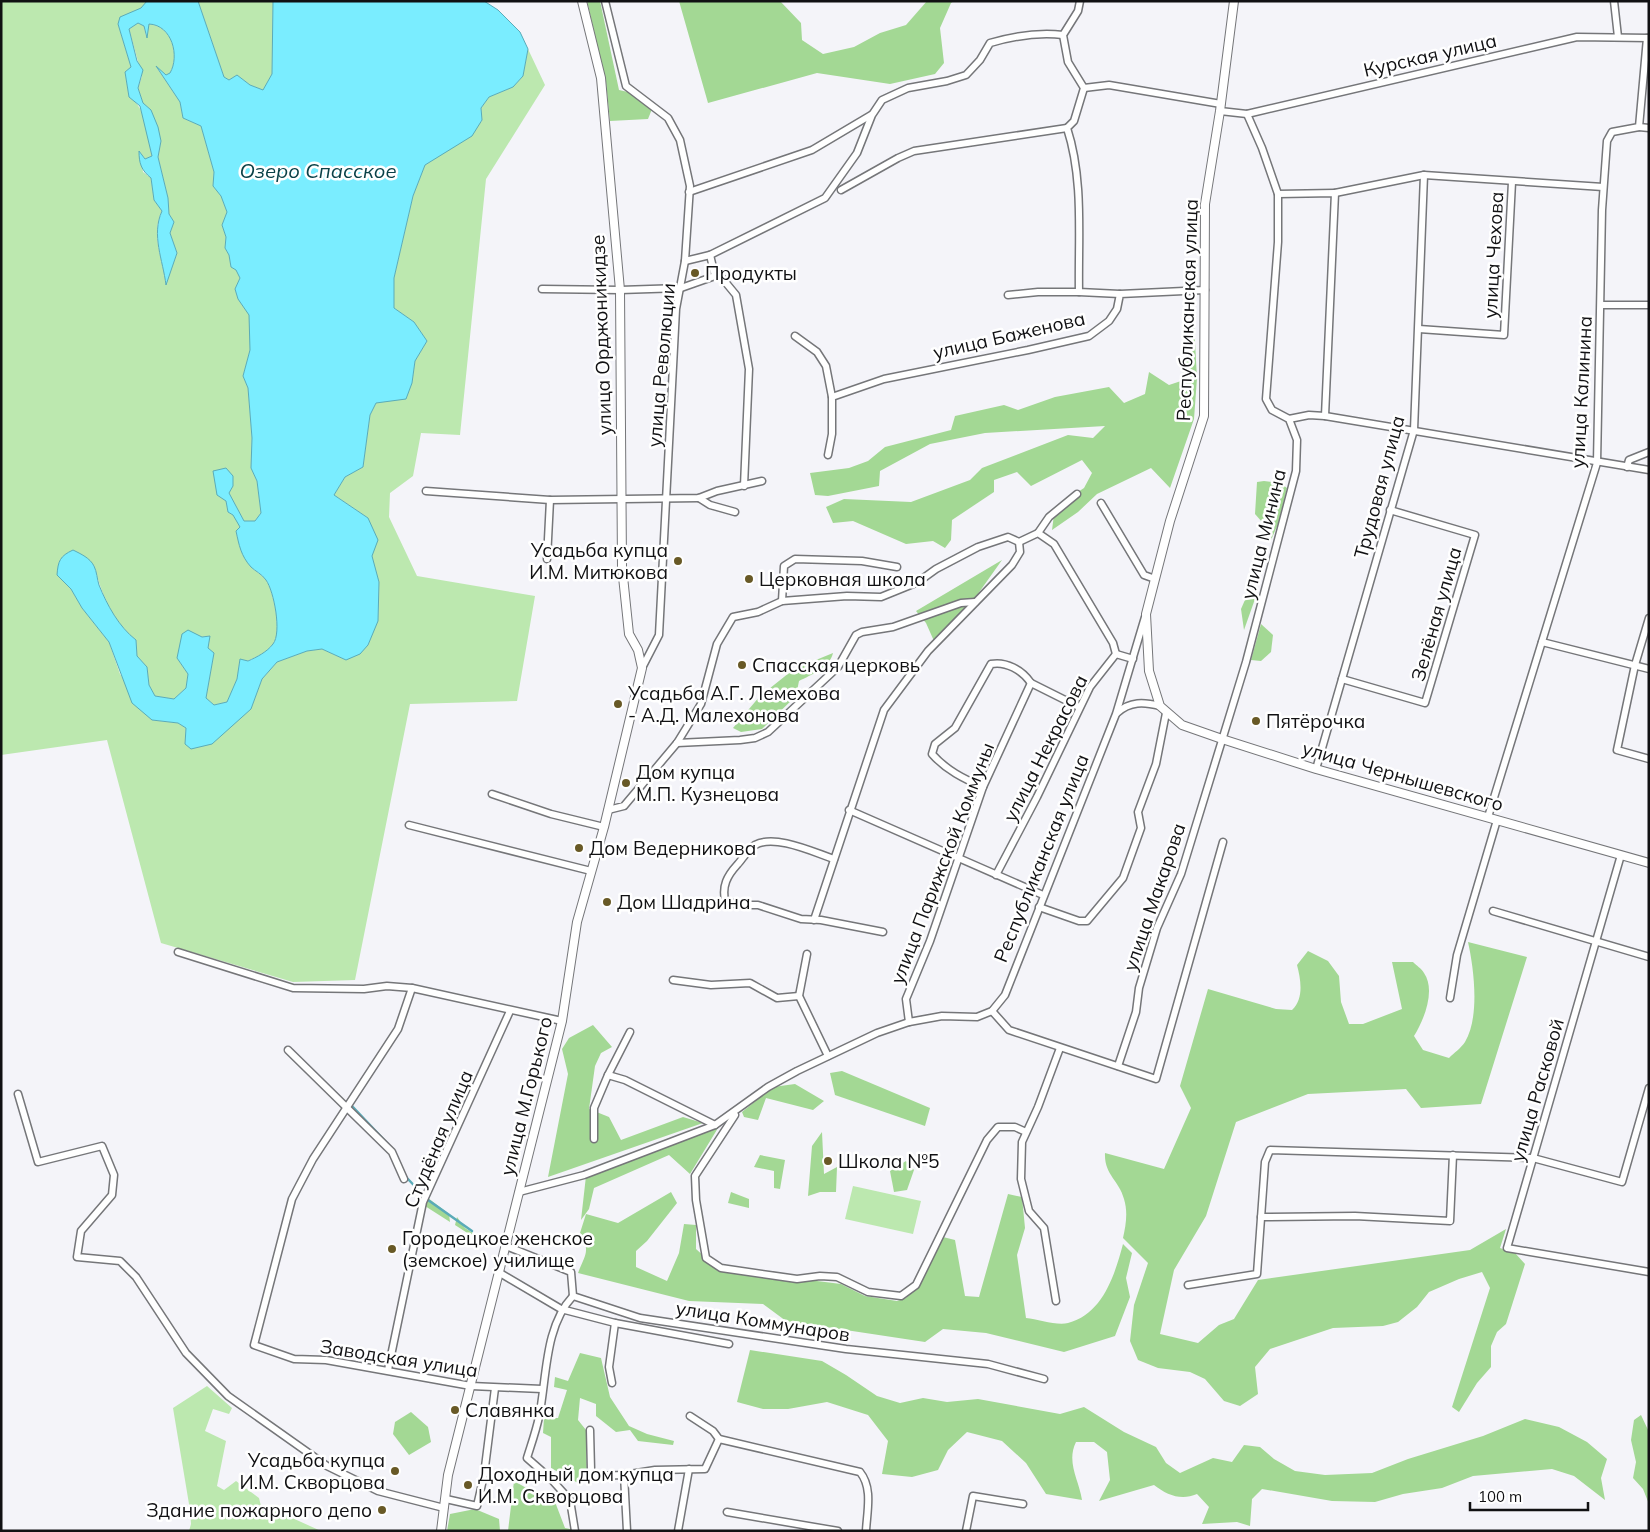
<svg xmlns="http://www.w3.org/2000/svg" width="1650" height="1532" font-family="Mulish,sans-serif">
  <style>
    .green { fill: #bce8af }
    .forest { fill: #a3d894 }
    .water { fill: #7aedff; stroke: #5aabb8 }
    .lines { fill: none; stroke-linecap: round; stroke-linejoin: round }
    .stream { stroke: #5aabb8; stroke-width: 2.5 }
    .minor-casing { stroke: #757679; stroke-width: 9 }
    .tertiary-casing { stroke: #757679; stroke-width: 10 }
    .minor { stroke: #fff; stroke-width: 6 }
    .tertiary { stroke: #fff; stroke-width: 8 }
    .poi-dot { fill: #685926; stroke: #fff; stroke-width: 2 }
    .labels { text-anchor: middle; stroke-width: 5; stroke-linejoin: round; paint-order: stroke }
    .street-label { font-size: 19px; fill: #111113; stroke: #fff }
    .poi-label { font-size: 19px; fill: #111113; stroke: #fff; text-anchor: start }
    .water-label { font-size: 20px; font-style: italic; fill: #0a4148; stroke: #fff }
  </style>
  <rect width="100%" height="100%" fill="#f4f4f9"/>
  <g class="green">
    <path d="M1 1H147L141 8 118 24 131 67 125 72 129 97C147 108 148 136 152 156L145 159 140 152 143 172 151 178 154 200 162 211C150 235 163 259 166 284L177 253 170 233 174 222 169 214 168 198 158 157 161 141 151 110 143 103 138 88 142 76 129 29 138 23 144 26 146 36 148 24C172 25 180 55 170 73L166 75 157 68 180 102 183 118 201 126 214 172 213 186 221 196 227 212 222 225 226 237 225 248 229 255 231 267 236 269 240 278 235 289 238 299 250 315V350L243 376 248 388 252 438 251 468 257 481 261 513 255 521H244L229 493 233 486 217 494 226 501 228 512 233 515 241 527 236 531C238 542 244 559 251 567 256 572 263 575 266 580 274 592 282 633 273 644 267 652 257 657 247 661L240 659 237 679 227 702 214 705 206 698 214 653 208 648 209 636 202 637 177 658 188 674 186 688 174 699 155 696 149 685 147 667 137 656 136 640C113 622 101 593 94 565L57 575 71 589 82 608 109 642 120 674 152 720 178 723 186 728 185 743 233 724 251 709 262 679 277 662 307 651 322 649 346 660 368 645 378 620 379 582 371 556 368 518 334 495 345 477 363 467 370 415 376 403 412 383 415 361 427 341 414 322 394 308V278L413 196 425 165 482 121 481 108 489 97 513 87 523 76 528 49 545 85 486 179 460 435 421 433 413 476 390 493 389 517 417 576 535 596 517 701 410 704 355 980 293 982 161 943 107 740 1 755Z"/>
    <polygon points="198,1 273,1 272,74 263,90 250,85 237,75 229,80 224,77"/>
    <polygon points="853,1186 921,1201 913,1234 845,1219"/>
    <polygon points="207,1386 232,1408 229,1414 213,1409 205,1431 226,1441 217,1486 224,1490 236,1481 259,1498 262,1510 279,1512 321,1531 189,1531 191,1524 190,1510 173,1408"/>
  </g>
  <g class="forest">
    <polygon points="587,1 600,1 619,90 628,92 652,109 648,119 610,121 606,82"/>
    <polygon points="679,1 780,1 801,23 802,40 823,54 854,47 880,33 906,25 927,1 954,1 951,3 940,28 944,63 935,74 890,84 817,73 708,103"/>
    <polygon points="1194,324 1197,378 1194,419 1170,488 1151,468 1097,494 1078,512 1052,530 1055,507 1084,488 1092,473 1082,460 1031,486 1017,472 994,480 994,492 952,520 951,540 945,548 933,541 906,544 853,521 833,523 826,507 844,499 911,502 970,480 982,468 1068,435 1093,438 1105,426 985,433 930,444 880,471 879,486 828,496 815,495 810,473 849,468 868,461 885,447 951,430 955,416 1004,405 1018,410 1055,397 1109,387 1124,403 1145,394 1149,372 1169,385 1181,381"/>
    <polygon points="1264,481 1280,483 1287,488 1278,524 1271,540 1262,539 1262,522 1255,514 1257,482"/>
    <polygon points="1002,560 975,598 960,600 966,606 934,641 926,623 916,611"/>
    <polygon points="1248,593 1255,599 1244,630 1241,609"/>
    <polygon points="1261,624 1273,635 1271,652 1261,661 1251,660"/>
    <path d="M833 653C830 667 811 675 799 681L796 696 762 729 741 732 733 728 760 696 794 669Z"/>
    <path d="M1468 942 1527 957 1481 1104 1421 1108 1406 1089 1308 1094 1236 1122 1206 1216 1174 1270 1160 1334 1198 1343 1219 1325 1234 1319 1258 1280 1470 1250 1506 1229 1500 1248 1515 1253 1525 1264 1506 1324 1497 1332 1491 1346V1367L1477 1383 1459 1412 1452 1407 1490 1288 1482 1272 1459 1279 1429 1292 1417 1307 1398 1322 1383 1326 1333 1328 1270 1349 1255 1367 1258 1394 1240 1406 1224 1401 1205 1379 1190 1372 1158 1368 1138 1360 1130 1341 1134 1305 1148 1263 1123 1238C1126 1225 1128 1212 1124 1199 1119 1180 1104 1175 1105 1153L1164 1169 1191 1108 1180 1086 1208 989 1276 1009 1292 1010C1304 999 1301 980 1297 965L1308 951 1328 961 1339 976 1341 1002 1349 1024H1363L1402 1009 1392 962H1413C1416 965 1422 969 1424 973 1436 990 1424 1020 1414 1036L1423 1050 1449 1058C1454 1053 1461 1048 1465 1042 1480 1017 1474 969 1468 942Z"/>
    <polygon points="593,1025 612,1047 601,1053 595,1066 589,1109 609,1117 621,1140 683,1117 703,1123 548,1177 568,1074 562,1049 569,1038"/>
    <polygon points="842,1071 930,1108 925,1126 835,1095 830,1073"/>
    <polygon points="795,1084 824,1101 813,1110 766,1098 758,1120 744,1117 742,1112 773,1087"/>
    <polygon points="718,1128 690,1174 669,1155 594,1188 589,1209 581,1220 586,1176"/>
    <polygon points="822,1132 824,1174 837,1167 836,1192 820,1192 808,1196 812,1146"/>
    <polygon points="760,1155 785,1160 780,1189 774,1188 774,1171 754,1167"/>
    <polygon points="906,1161 914,1170 907,1190 894,1192 890,1171"/>
    <path d="M671 1192 677 1203 647 1241 636 1251V1267L667 1281 679 1253 684 1224 696 1225V1249L719 1270 796 1283 809 1280 841 1284 865 1296 897 1301 906 1298 922 1280 943 1237 955 1240 965 1296 979 1297 1008 1194 1022 1197 1025 1228 1017 1255 1026 1318C1038 1319 1057 1326 1068 1323 1103 1314 1115 1274 1123 1244L1132 1253 1126 1278 1130 1297 1115 1336 1064 1352 986 1333 943 1329 925 1342 786 1321 763 1304 689 1301 578 1273C585 1255 591 1251 580 1233L586 1214 618 1223Z"/>
    <polygon points="731,1192 749,1199 749,1208 728,1203"/>
    <polygon points="428,1198 449,1214 450,1222 425,1206"/>
    <polygon points="457,1217 465,1228 495,1247 489,1247 455,1225"/>
    <path d="M750 1350 822 1361 846 1375 877 1396 900 1403 923 1398 947 1402 978 1399 1060 1414 1084 1407 1124 1432 1156 1447 1166 1463 1180 1473 1213 1458 1232 1462 1244 1445 1260 1447 1274 1459 1295 1471 1325 1475 1372 1473 1408 1459 1483 1436 1525 1419 1559 1427 1587 1442 1607 1459 1601 1478 1605 1500 1574 1476 1552 1469 1473 1476 1442 1488 1403 1494 1375 1502 1332 1501 1262 1489 1252 1499 1250 1526 1237 1522 1202 1524 1209 1507 1197 1494C1181 1501 1167 1495 1154 1485L1099 1501 1110 1480 1107 1452 1094 1442H1076C1066 1462 1079 1480 1082 1500L1046 1494 1026 1463 1002 1441 967 1432 948 1450 938 1470 912 1477 882 1474 888 1441 868 1415 827 1402 788 1409H763L737 1402Z"/>
    <polygon points="580,1353 601,1358 610,1397 629,1426 647,1434 674,1441 673,1445 638,1441 630,1430 616,1432 596,1416 596,1404 580,1398 578,1420 586,1430 587,1479 578,1483 551,1468 551,1437 543,1433 544,1418 558,1418 567,1390 554,1387 555,1377 568,1381"/>
    <polygon points="411,1412 428,1427 431,1442 409,1455 393,1434 395,1422"/>
    <polygon points="1641,1415 1649,1432 1649,1504 1643,1489 1633,1478 1636,1462 1631,1440 1634,1420"/>
    <polygon points="514,1481 544,1498 552,1494 565,1528 581,1531 508,1531"/>
    <polygon points="475,1509 499,1519 500,1531 447,1531 450,1514"/>
  </g>
  <path class="water" d="M147 1H198L224 77 229 80 237 75 250 85 263 90 272 74 273 1H484L498 10 520 32 528 49 523 76 513 87 489 97 481 108 482 120 472 136 425 165 413 196 394 278V308L414 322 427 341 415 361 412 383 406 399 376 403 370 415 363 467 345 477 334 495 368 518 378 540 372 556 379 582 378 621 368 645 360 654 346 660 322 649 307 651 277 662 262 679 251 709 212 744 191 749 185 744 186 728 178 723 152 720 132 703 109 642 82 608 71 589 57 575C58 561 60 556 73 550 81 554 90 558 94 566 97 572 97 579 99 585 107 605 119 627 136 640L137 656 147 667 149 685 155 696 174 699 186 688 188 674 177 658 182 634 188 630 202 637 210 636 208 648 214 653 206 698 214 705 227 702 237 679 240 659 248 661C257 657 267 652 273 644 282 633 274 591 266 580 262 574 255 571 251 567 241 556 239 545 236 531L240 527 233 515 228 512 226 501 217 495 213 471 226 468 233 476V486L229 493 244 521H255L261 513 257 481 251 468 252 438 248 388 243 376 250 350 249 315 238 299 235 289 240 278 236 270 231 267 229 255 225 248 226 237 222 225 227 212 221 196 213 186 214 172 201 126 183 118 180 102 156 66 166 75 170 73C180 56 172 25 149 24L147 38 144 26 138 23 129 29 137 61 143 70 138 88 143 103 151 110 158 127 161 141 158 157 168 198 169 214 174 222 170 233 177 253 166 285C163 260 151 235 162 211L154 200 151 178C141 170 139 163 139 151L145 159 152 156 140 106 129 97 125 72 131 67 118 24 120 17 141 8Z"/>
  <g class="lines">
    <g class="stream">
      <polyline points="352,1106 388,1144"/>
      <polyline points="406,1177 428,1200 472,1231"/>
    </g>
    <defs>
      <g id="minor">
        <polyline points="605,1 626,86 668,118 680,140 690,186 685,261 676,309 659,635 642,668"/>
        <path d="M1080 1 1078 11 1063 35 1068 62 1084 88 1074 121 1067 128C1084 180 1078 238 1079 292L1120 294"/>
        <polyline points="1614,1 1618,37"/>
        <polyline points="1084,88 1109,85 1221,104"/>
        <polyline points="1220,111 1247,114 1577,37 1649,38"/>
        <polyline points="1639,127 1649,128"/>
        <polyline points="841,190 898,158 914,151 1067,128"/>
        <polyline points="689,192 812,150 871,115"/>
        <polyline points="1335,193 1424,175 1603,187"/>
        <polyline points="1278,194 1335,193 1325,416"/>
        <polyline points="710,255 715,276 722,278 736,295 749,369 744,486"/>
        <path d="M685 261 710 255 825 198 857 153 872 115 882 100 908 88 947 81 966 75 980 60 990 43C1014 36 1038 32 1063 35"/>
        <polyline points="542,289 620,290 681,288 715,276"/>
        <polyline points="1008,295 1038,292 1079,292"/>
        <polyline points="1601,305 1649,305"/>
        <polyline points="1419,329 1504,335 1512,182"/>
        <polyline points="795,336 817,352 826,366 832,397"/>
        <polyline points="1289,419 1309,415 1325,416 1649,470"/>
        <polyline points="828,455 832,434 832,397 884,379 1028,350 1089,336 1109,321 1117,309 1120,294 1205,290"/>
        <polyline points="1627,467 1629,460 1649,452"/>
        <polyline points="426,491 550,500 699,498 717,491 762,481"/>
        <polyline points="699,498 710,505 735,512"/>
        <polyline points="1101,503 1144,575 1155,579"/>
        <polyline points="1038,533 1049,517 1077,494"/>
        <polyline points="547,559 550,500"/>
        <polyline points="782,601 784,566 795,559 862,561 897,567"/>
        <polyline points="1649,618 1635,665 1617,750 1649,759"/>
        <polyline points="1542,642 1649,669"/>
        <polyline points="1116,654 1133,659"/>
        <polyline points="1342,679 1425,703 1475,535 1390,510"/>
        <path d="M1117 713C1130 701 1144 702 1160 706"/>
        <polyline points="677,743 740,740 755,738 768,732 838,667 856,635 862,632 893,627 961,603 975,602"/>
        <polyline points="1316,769 1414,430 1424,175"/>
        <path d="M983 787C964 779 946 770 932 754L935 744 955 728 991 664C1006 661 1022 670 1031 683"/>
        <polyline points="492,794 551,814 604,827"/>
        <polyline points="608,810 624,806 677,743 701,704 717,644 733,617 758,612 782,601 847,596 881,597 918,582 936,569 978,547 1008,537 1019,542 1038,533 1054,544 1113,643 1116,654"/>
        <polyline points="849,810 1043,895"/>
        <polyline points="1488,817 1597,463 1602,210 1607,141 1612,132 1639,127 1647,38"/>
        <polyline points="409,825 591,871"/>
        <polyline points="1621,855 1507,1248 1649,1272"/>
        <path d="M834 859C813 852 775 834 755 845 748 849 742 860 737 865 727 876 722 886 725 900L738 905H758L801 919 821 920 883 932"/>
        <polyline points="996,875 1037,797 1090,687 1116,654"/>
        <polyline points="1039,907 1079,921 1087,921 1123,878 1141,828 1138,812 1156,764 1166,713"/>
        <polyline points="1493,911 1649,957"/>
        <polyline points="814,920 884,710 928,651 1012,565 1020,552 1019,542"/>
        <polyline points="178,952 293,988 364,989 387,986 412,988 562,1021"/>
        <polyline points="807,954 799,996 828,1056"/>
        <polyline points="673,980 711,985 750,983 777,998 799,996"/>
        <polyline points="412,988 398,1029 313,1159 292,1199 254,1345 294,1359 326,1360 471,1386 542,1389"/>
        <polyline points="1450,998 1457,955 1497,820"/>
        <polyline points="992,1011 1009,1030 1156,1079 1223,842"/>
        <polyline points="909,1022 906,999 930,941 983,787 1031,683 1079,707"/>
        <polyline points="288,1050 392,1152 404,1179"/>
        <polyline points="1118,1066 1136,1012 1139,988 1157,928 1181,874 1246,662 1296,471 1297,440 1289,419 1272,410 1266,399 1278,242 1278,194 1262,148 1247,114"/>
        <polyline points="608,1075 625,1080 715,1125"/>
        <polyline points="18,1094 38,1162 102,1146 114,1175 112,1195 81,1231 77,1257 120,1261 136,1277 186,1353 228,1396 327,1466 378,1491 444,1508"/>
        <polyline points="735,1115 695,1176 696,1200 706,1258 721,1268 797,1279 820,1276 837,1277 868,1292 901,1296 916,1285 987,1140 998,1127 1015,1127 1026,1132"/>
        <polyline points="594,1139 594,1108 608,1075 630,1032"/>
        <polyline points="519,1192 584,1175 715,1125 768,1087 797,1071 877,1033 909,1022 942,1016 977,1017 992,1011 1005,995 1116,714 1145,617"/>
        <polyline points="1261,1217 1355,1216 1450,1221 1453,1155"/>
        <polyline points="506,1246 571,1272 573,1296 640,1318 846,1349 988,1364 1044,1379"/>
        <polyline points="500,1273 561,1309 615,1323 729,1344"/>
        <polyline points="1188,1285 1257,1274 1265,1162 1270,1150 1533,1158 1622,1182 1649,1088"/>
        <path d="M573 1296C544 1327 547 1378 539 1417 536 1431 531 1445 527 1458L551 1479 570 1500 575 1531"/>
        <polyline points="1056,1301 1044,1228 1029,1211 1021,1179 1022,1142 1038,1107 1060,1048"/>
        <polyline points="388,1370 423,1202 510,1011"/>
        <polyline points="612,1383 609,1367 615,1323"/>
        <path d="M690 1416 713 1431 719 1439 860 1472C873 1488 867 1511 866 1531"/>
        <polyline points="590,1430 591,1470 593,1476 624,1475 627,1531"/>
        <polyline points="624,1475 655,1470 705,1469 719,1439"/>
        <polyline points="446,1499 477,1506 484,1475 495,1388"/>
        <polyline points="727,1512 838,1531"/>
        <polyline points="678,1531 689,1469"/>
        <polyline points="966,1531 973,1496 1023,1504"/>
      </g>
      <g id="tertiary">
        <polyline points="1234,1 1220,111 1205,204 1204,416 1170,521 1146,614 1149,671 1160,706 1182,725 1222,739 1316,769 1649,863"/>
        <polyline points="441,1531 448,1475 562,1021 577,922 604,827 642,668 638,650 629,634 622,567 620,290 601,78 582,1"/>
      </g>
    </defs>
    <use href="#minor" class="minor-casing"/>
    <use href="#tertiary" class="tertiary-casing"/>
    <use href="#minor" class="minor"/>
    <use href="#tertiary" class="tertiary"/>
  </g>
  <g class="poi-dot">
    <circle cx="695" cy="273" r="5"/>
    <circle cx="678" cy="561" r="5"/>
    <circle cx="749" cy="579" r="5"/>
    <circle cx="742" cy="665" r="5"/>
    <circle cx="618" cy="704" r="5"/>
    <circle cx="1256" cy="721" r="5"/>
    <circle cx="626" cy="783" r="5"/>
    <circle cx="579" cy="848" r="5"/>
    <circle cx="607" cy="902" r="5"/>
    <circle cx="828" cy="1161" r="5"/>
    <circle cx="392" cy="1249" r="5"/>
    <circle cx="455" cy="1410" r="5"/>
    <circle cx="395" cy="1471" r="5"/>
    <circle cx="468" cy="1485" r="5"/>
    <circle cx="382" cy="1510" r="5"/>
  </g>
  <g class="labels">
    <g class="street-label">
      <text transform="translate(1430 55) rotate(-13)" y="7">Курская улица</text>
      <text transform="translate(1493 255) rotate(-87)" y="7">улица Чехова</text>
      <text transform="translate(1187 310) rotate(-88)" y="7">Республиканская улица</text>
      <text transform="translate(601 335) rotate(-92)" y="7">улица Орджоникидзе</text>
      <text transform="translate(1009 335) rotate(-13)" y="7">улица Баженова</text>
      <text transform="translate(661 365) rotate(-85)" y="7">улица Революции</text>
      <text transform="translate(1581 392) rotate(-87)" y="7">улица Калинина</text>
      <text transform="translate(1379 487) rotate(-75)" y="7">Трудовая улица</text>
      <text transform="translate(1263 534) rotate(-76)" y="7">улица Минина</text>
      <text transform="translate(1436 614) rotate(-74)" y="7">Зелёная улица</text>
      <text transform="translate(1045 748) rotate(-63)" y="7">улица Некрасова</text>
      <text transform="translate(1403 776) rotate(16)" y="7">улица Чернышевского</text>
      <text transform="translate(1041 858) rotate(-68)" y="7">Республиканская улица</text>
      <text transform="translate(942 863) rotate(-69)" y="7">улица Парижской Коммуны</text>
      <text transform="translate(1154 897) rotate(-71)" y="7">улица Макарова</text>
      <text transform="translate(1537 1090) rotate(-74)" y="7">улица Расковой</text>
      <text transform="translate(526 1096) rotate(-76)" y="7">улица М.Горького</text>
      <text transform="translate(438 1139) rotate(-67)" y="7">Студёная улица</text>
      <text transform="translate(763 1321) rotate(9)" y="7">улица Коммунаров</text>
      <text transform="translate(399 1358) rotate(9)" y="7">Заводская улица</text>
    </g>
    <g class="poi-label">
      <text x="705" y="280">Продукты</text>
      <text x="668" y="557" text-anchor="end">Усадьба купца<tspan x="668" dy="22">И.М. Митюкова</tspan></text>
      <text x="759" y="586">Церковная школа</text>
      <text x="752" y="672">Спасская церковь</text>
      <text x="628" y="700">Усадьба А.Г. Лемехова<tspan x="628" dy="22">- А.Д. Малехонова</tspan></text>
      <text x="1266" y="728">Пятёрочка</text>
      <text x="636" y="779">Дом купца<tspan x="636" dy="22">М.П. Кузнецова</tspan></text>
      <text x="589" y="855">Дом Ведерникова</text>
      <text x="617" y="909">Дом Шадрина</text>
      <text x="838" y="1168">Школа №5</text>
      <text x="402" y="1245">Городецкое женское<tspan x="402" dy="22">(земское) училище</tspan></text>
      <text x="465" y="1417">Славянка</text>
      <text x="385" y="1467" text-anchor="end">Усадьба купца<tspan x="385" dy="22">И.М. Скворцова</tspan></text>
      <text x="478" y="1481">Доходный дом купца<tspan x="478" dy="22">И.М. Скворцова</tspan></text>
      <text x="372" y="1517" text-anchor="end">Здание пожарного депо</text>
    </g>
    <g class="water-label">
      <text x="318" y="178">Озеро Спасское</text>
    </g>
  </g>
  <rect width="1650" height="1532" fill="none" stroke="#111113" stroke-width="5"/>
  <path d="M1470 1502v8h118v-8" fill="none" stroke="#111113" stroke-width="2.5"/>
  <text x="1478" y="1502" font-size="15" fill="#111113" stroke="#ffffff" stroke-width="4" paint-order="stroke">100 m</text>
</svg>
